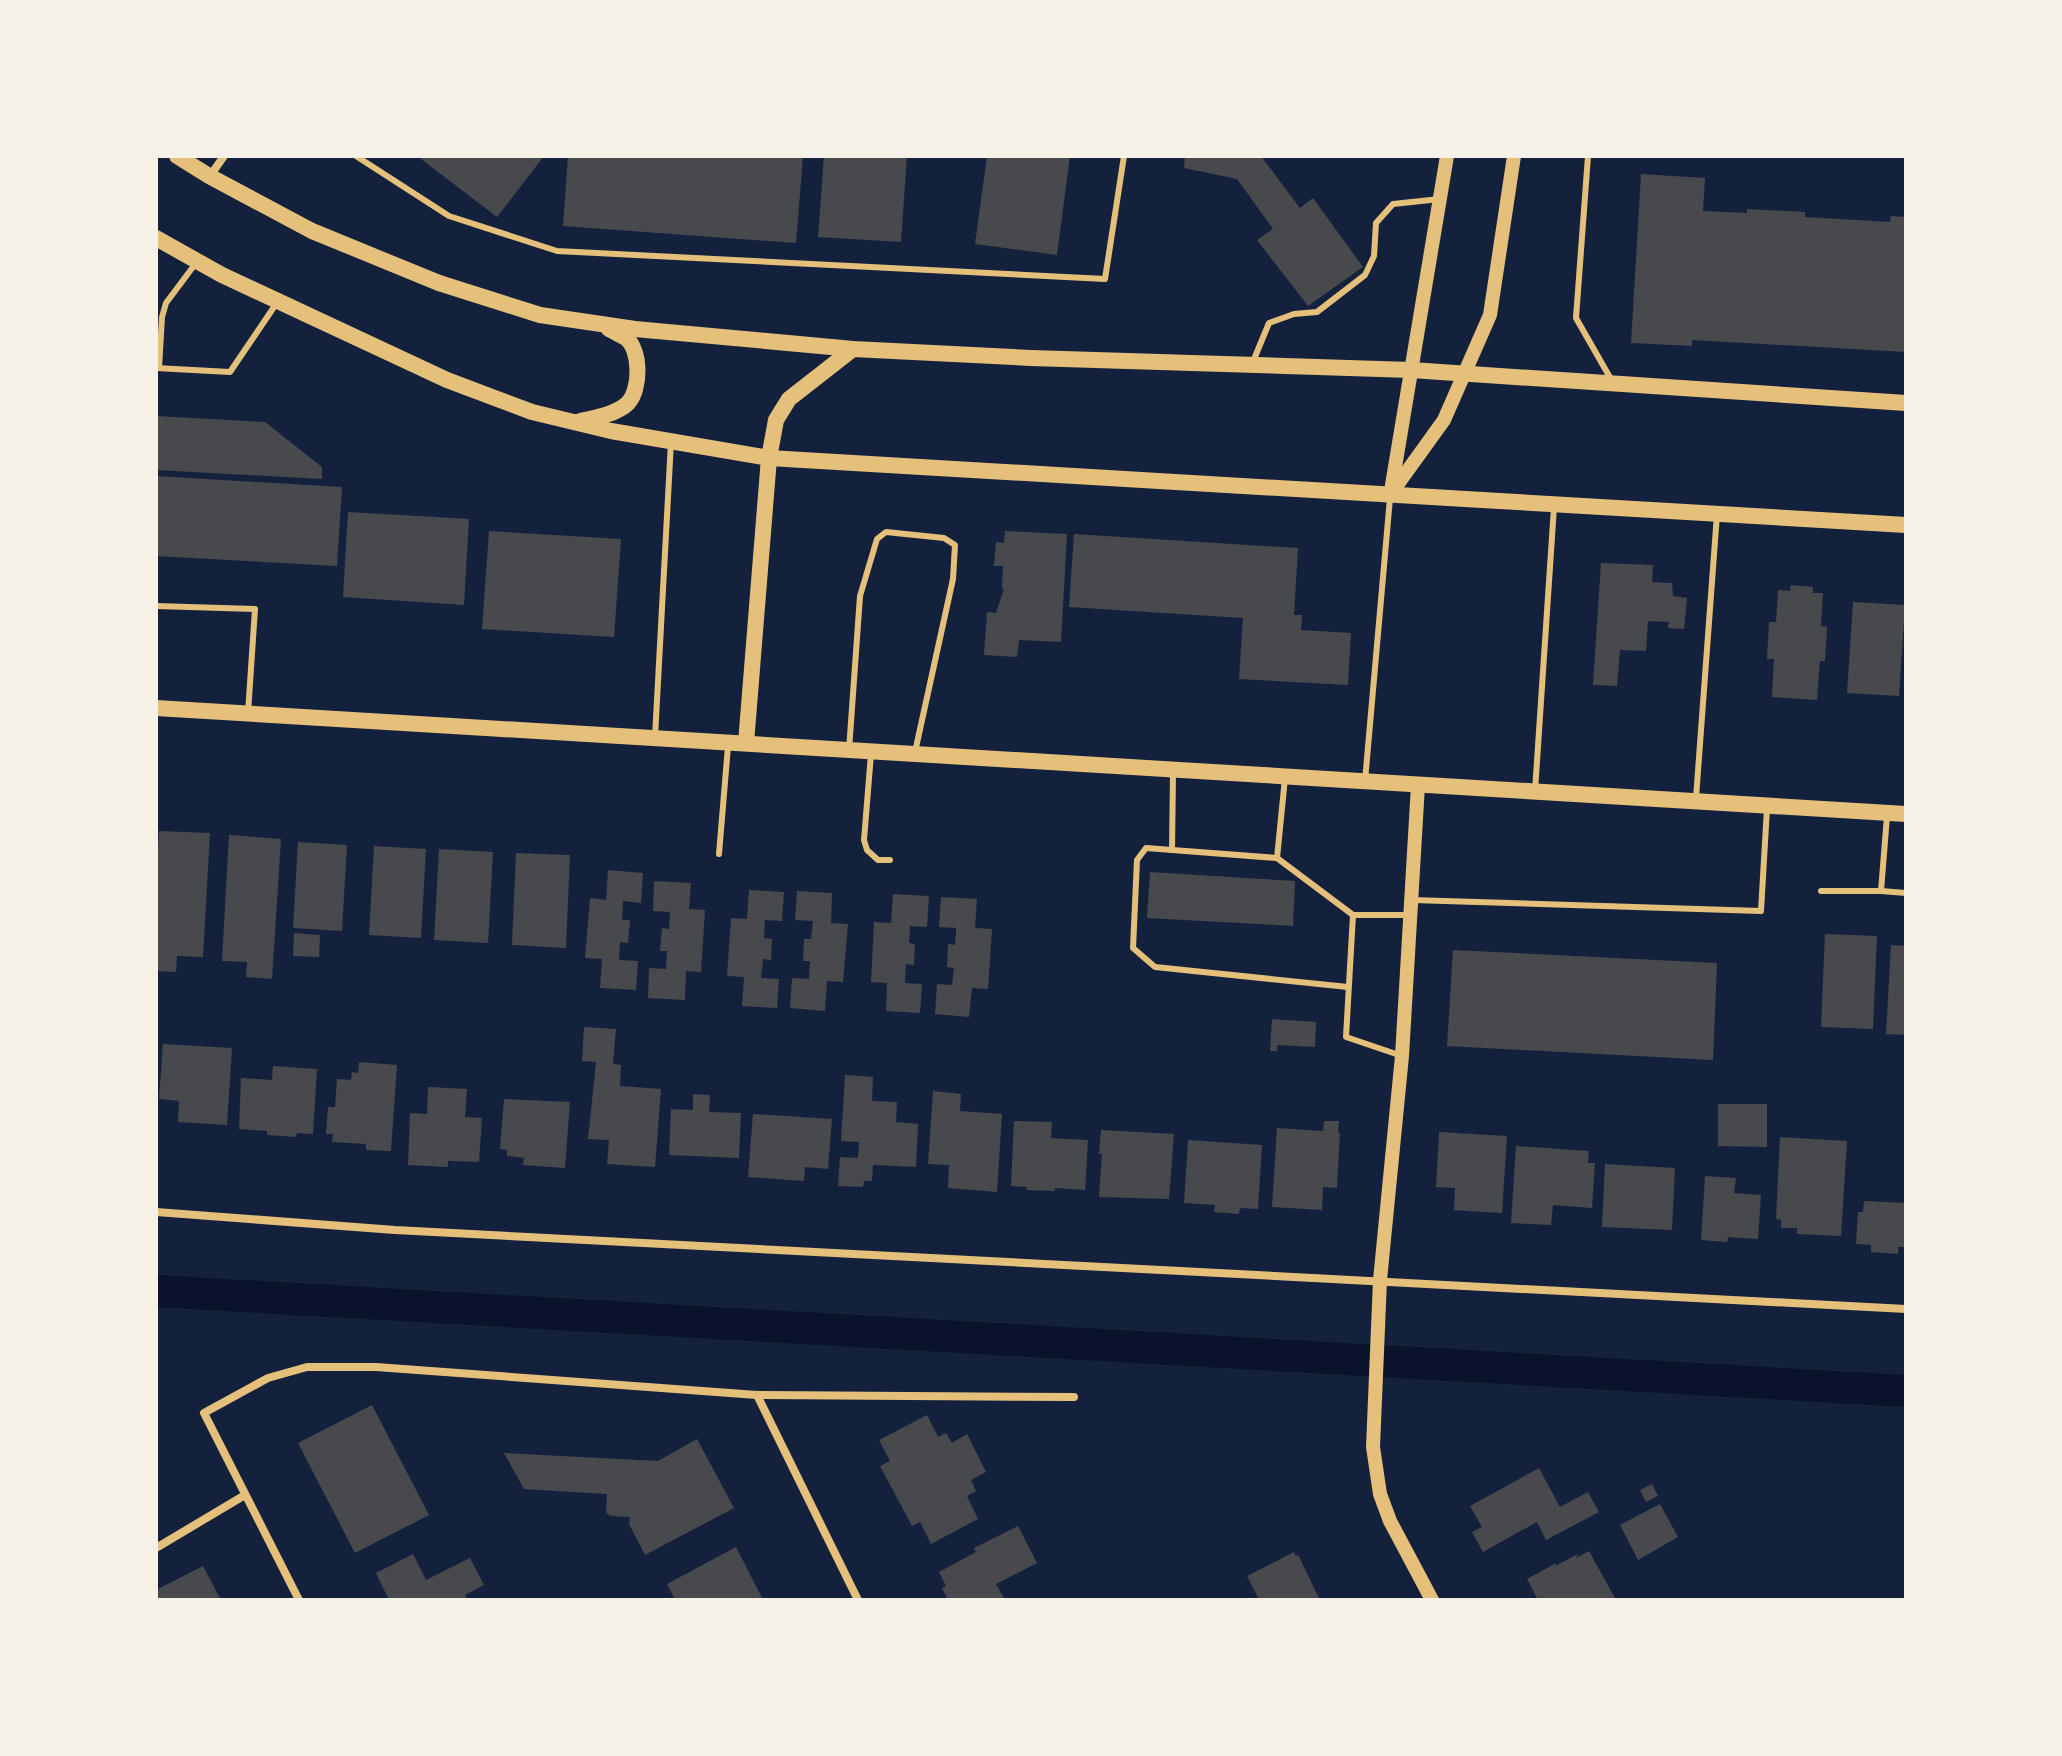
<svg xmlns="http://www.w3.org/2000/svg" width="2062" height="1756" font-family="'Asap Condensed',sans-serif">
  <style>
    .lines { fill: none; stroke-linecap: round; stroke-linejoin: round }
    .canal { stroke: #0b132b; stroke-width: 32 }
    .building { fill: #48494c }
    .service { stroke: #e5c07b; stroke-width: 6 }
    .minor { stroke: #e5c07b; stroke-width: 8 }
    .tertiary { stroke: #e5c07b; stroke-width: 14 }
    .secondary { stroke: #e5c07b; stroke-width: 16 }
  </style>
  <rect width="100%" height="100%" fill="#14213d"/>
  <g class="lines">
    <polyline class="canal" points="156,1291 1906,1391"/>
  </g>
  <g class="building">
    <polygon points="417,156 544,156 497,217"/>
    <polygon points="568,156 803,156 796,243 563,226"/>
    <polygon points="824,156 907,156 901,242 818,237"/>
    <polygon points="987,156 1070,156 1057,255 975,244"/>
    <polygon points="1185,156 1261,156 1300,208 1313,198 1363,267 1308,306 1257,240 1273,229 1237,179 1184,168"/>
    <polygon points="1641,174 1705,178 1703,211 1747,213 1747,209 1805,212 1805,217 1890,222 1891,216 1906,217 1906,352 1692,340 1692,346 1631,343"/>
    <polygon points="156,416 265,422 322,467 322,479 156,470"/>
    <polygon points="156,476 342,487 337,566 156,556"/>
    <polygon points="348,512 469,519 464,605 343,597"/>
    <polygon points="489,531 621,539 614,637 482,629"/>
    <polygon points="1005,531 1067,534 1061,642 1019,640 1017,657 984,655 987,612 996,613 1004,589 1002,589 1003,566 994,566 996,542 1004,543"/>
    <polygon points="1074,534 1298,548 1294,615 1302,615 1301,630 1351,633 1348,685 1239,679 1243,618 1069,607"/>
    <polygon points="1601,563 1653,565 1652,582 1672,583 1673,596 1687,598 1684,629 1668,628 1669,622 1648,621 1646,651 1620,650 1617,686 1593,685"/>
    <polygon points="1791,585 1813,587 1813,593 1823,593 1821,626 1827,627 1825,661 1820,661 1817,700 1772,697 1774,659 1767,659 1769,622 1776,622 1778,590 1790,591"/>
    <polygon points="1853,602 1905,605 1899,696 1847,693"/>
    <polygon points="159,831 210,833 203,957 177,956 176,972 156,971 156,879"/>
    <polygon points="229,835 281,839 272,979 246,977 247,962 222,961"/>
    <polygon points="298,842 347,845 342,931 293,928"/>
    <polygon points="374,846 426,849 421,938 369,935"/>
    <polygon points="439,849 493,852 488,943 434,940"/>
    <polygon points="516,853 570,855 566,948 512,945"/>
    <polygon points="608,870 643,873 641,903 623,901 622,920 630,920 628,943 620,942 619,960 638,961 636,990 600,988 602,959 585,958 590,898 606,900"/>
    <polygon points="1150,872 1295,881 1293,926 1147,918"/>
    <polygon points="654,881 691,883 689,909 705,910 701,972 686,971 685,1000 648,998 649,968 666,969 667,951 660,951 662,928 669,929 670,912 653,911"/>
    <polygon points="749,890 784,892 782,921 765,920 764,938 772,939 771,960 763,959 761,978 779,979 777,1008 742,1006 744,977 727,976 731,918 747,919"/>
    <polygon points="797,891 832,893 831,923 848,924 843,982 827,981 825,1011 790,1008 792,978 809,979 810,961 803,961 804,939 811,939 813,921 795,920"/>
    <polygon points="893,894 929,896 927,927 910,926 909,943 915,944 914,965 906,964 905,983 922,984 920,1013 886,1011 887,983 871,982 874,922 891,923"/>
    <polygon points="941,897 977,899 975,928 992,929 988,989 972,988 969,1017 935,1014 937,984 952,985 954,968 947,967 948,944 955,945 956,932 956,928 939,927"/>
    <polygon points="294,933 320,935 319,957 293,956"/>
    <polygon points="1825,934 1877,936 1873,1029 1821,1027"/>
    <polygon points="1891,945 1906,946 1906,1035 1886,1034"/>
    <polygon points="1453,950 1717,963 1713,1060 1447,1046"/>
    <polygon points="1272,1019 1316,1022 1315,1047 1277,1045 1277,1051 1270,1051"/>
    <polygon points="584,1027 616,1029 613,1064 621,1065 620,1086 661,1089 655,1167 607,1164 609,1140 588,1139 596,1062 582,1061"/>
    <polygon points="163,1044 232,1048 227,1125 178,1122 179,1101 159,1099"/>
    <polygon points="359,1062 397,1065 391,1151 366,1150 366,1144 332,1142 333,1134 326,1134 328,1107 335,1107 337,1079 351,1080 352,1072 358,1073"/>
    <polygon points="273,1066 317,1069 313,1134 297,1133 296,1137 267,1135 267,1131 239,1129 241,1078 272,1080"/>
    <polygon points="845,1075 873,1077 872,1101 897,1102 896,1122 918,1124 916,1167 873,1165 872,1181 864,1181 863,1187 838,1186 840,1157 858,1158 859,1142 841,1141"/>
    <polygon points="428,1087 467,1089 465,1117 482,1118 479,1162 448,1161 448,1167 408,1165 410,1113 427,1114"/>
    <polygon points="933,1091 961,1094 960,1111 1002,1114 997,1192 948,1188 949,1165 928,1164"/>
    <polygon points="693,1094 710,1095 709,1112 741,1113 739,1158 669,1155 671,1109 693,1110"/>
    <polygon points="504,1099 570,1102 565,1168 523,1165 524,1158 507,1156 507,1150 500,1149"/>
    <polygon points="1718,1104 1767,1104 1767,1147 1718,1146"/>
    <polygon points="753,1114 832,1119 828,1169 805,1167 804,1181 748,1177"/>
    <polygon points="1014,1121 1052,1122 1051,1138 1088,1140 1085,1190 1055,1188 1055,1191 1026,1190 1027,1187 1011,1186"/>
    <polygon points="1324,1121 1339,1121 1338,1133 1340,1133 1337,1188 1323,1187 1322,1210 1272,1207 1277,1128 1323,1131"/>
    <polygon points="1101,1130 1174,1134 1169,1199 1099,1197 1102,1154 1099,1154"/>
    <polygon points="1439,1132 1507,1136 1502,1213 1454,1210 1455,1188 1436,1187"/>
    <polygon points="1780,1137 1847,1141 1841,1236 1797,1234 1797,1228 1781,1228 1781,1220 1776,1219"/>
    <polygon points="1188,1140 1262,1145 1258,1209 1240,1208 1239,1214 1214,1212 1215,1205 1184,1203"/>
    <polygon points="1516,1146 1589,1151 1588,1163 1595,1163 1592,1208 1553,1205 1551,1225 1511,1223"/>
    <polygon points="1605,1164 1675,1168 1672,1230 1602,1227"/>
    <polygon points="1705,1176 1736,1178 1734,1193 1761,1195 1758,1239 1728,1237 1727,1242 1701,1240"/>
    <polygon points="1864,1201 1906,1203 1906,1247 1898,1247 1898,1254 1871,1252 1871,1245 1856,1244 1858,1212 1863,1212"/>
    <polygon points="372,1405 429,1515 355,1553 298,1443"/>
    <polygon points="927,1415 938,1437 946,1433 952,1443 967,1434 986,1472 971,1480 976,1491 967,1496 978,1519 931,1544 920,1522 912,1526 880,1466 890,1461 879,1440"/>
    <polygon points="697,1439 734,1508 645,1555 629,1524 630,1517 611,1516 606,1513 607,1494 524,1489 504,1453 658,1461"/>
    <polygon points="1539,1468 1560,1507 1588,1492 1599,1512 1546,1540 1537,1522 1483,1552 1472,1532 1482,1527 1470,1506"/>
    <polygon points="1652,1484 1658,1496 1646,1502 1640,1490"/>
    <polygon points="1660,1504 1678,1537 1638,1560 1620,1525"/>
    <polygon points="1018,1526 1037,1563 996,1584 1005,1600 948,1600 942,1588 946,1586 939,1572 976,1552 974,1548"/>
    <polygon points="736,1547 762,1598 759,1600 675,1600 667,1584"/>
    <polygon points="1589,1551 1616,1600 1538,1600 1527,1579 1556,1563 1555,1566 1578,1554 1576,1558"/>
    <polygon points="1294,1552 1296,1556 1298,1555 1320,1600 1259,1600 1247,1576"/>
    <polygon points="413,1554 426,1580 470,1558 484,1585 465,1595 468,1600 389,1600 376,1573"/>
    <polygon points="203,1566 221,1600 156,1600 156,1590"/>
  </g>
  <g class="lines">
    <g class="service">
      <polyline points="356,156 449,216 557,251 1105,279 1124,156"/>
      <polyline points="1588,156 1576,318 1612,381"/>
      <polyline points="1252,364 1269,323 1294,314 1317,312 1365,275 1374,256 1376,223 1393,204 1440,199"/>
      <polyline points="156,368 230,372 276,304"/>
      <polyline points="159,368 162,317 166,303 196,263"/>
      <polyline points="156,606 255,609 248,713"/>
      <polyline points="655,737 671,442"/>
      <polyline points="849,750 860,596 877,539 886,532 944,538 955,545 953,579 915,752"/>
      <polyline points="871,754 864,840 867,850 878,860 890,860"/>
      <polyline points="1365,781 1390,498"/>
      <polyline points="1535,791 1554,507"/>
      <polyline points="1696,798 1717,514"/>
      <polyline points="1887,816 1881,891 1906,893"/>
      <polyline points="1172,850 1173,773"/>
      <polyline points="719,854 728,746"/>
      <polyline points="1277,858 1285,778"/>
      <polyline points="1821,891 1881,891"/>
      <polyline points="1412,900 1761,911 1767,808"/>
      <polyline points="1348,987 1155,967 1133,948 1137,860 1146,848 1277,858 1353,915"/>
      <polyline points="1402,1056 1346,1037 1353,915 1411,915"/>
    </g>
    <g class="minor">
      <polyline points="210,176 224,156"/>
      <polyline points="156,1212 395,1230 1906,1309"/>
      <polyline points="757,1395 858,1600"/>
      <polyline points="156,1548 245,1495"/>
      <polyline points="299,1600 204,1413 268,1378 307,1367 376,1367 757,1395 1074,1397"/>
    </g>
    <g class="tertiary">
      <polyline points="1391,491 1447,156"/>
      <polyline points="1390,495 1444,420 1490,315 1514,156"/>
      <polyline points="1418,785 1402,1056 1380,1280 1373,1447 1380,1494 1390,1521 1432,1600"/>
    </g>
    <g class="secondary">
      <polyline points="177,156 209,176 312,231 439,283 540,315 635,329 853,349 1031,358 1411,370 1906,403"/>
      <polyline points="156,238 222,275 447,380 532,412 611,431 769,458 1906,525"/>
      <path d="M580 421C595 418 617 414 628 403 641 389 641 350 626 338 621 335 614 332 609 329"/>
      <polyline points="156,708 1906,814"/>
      <polyline points="746,743 769,458 776,420 789,399 853,349"/>
    </g>
  </g>
  <rect width="2062" height="1756" fill="none" stroke="#f6f1e7" stroke-width="316"/>
</svg>
